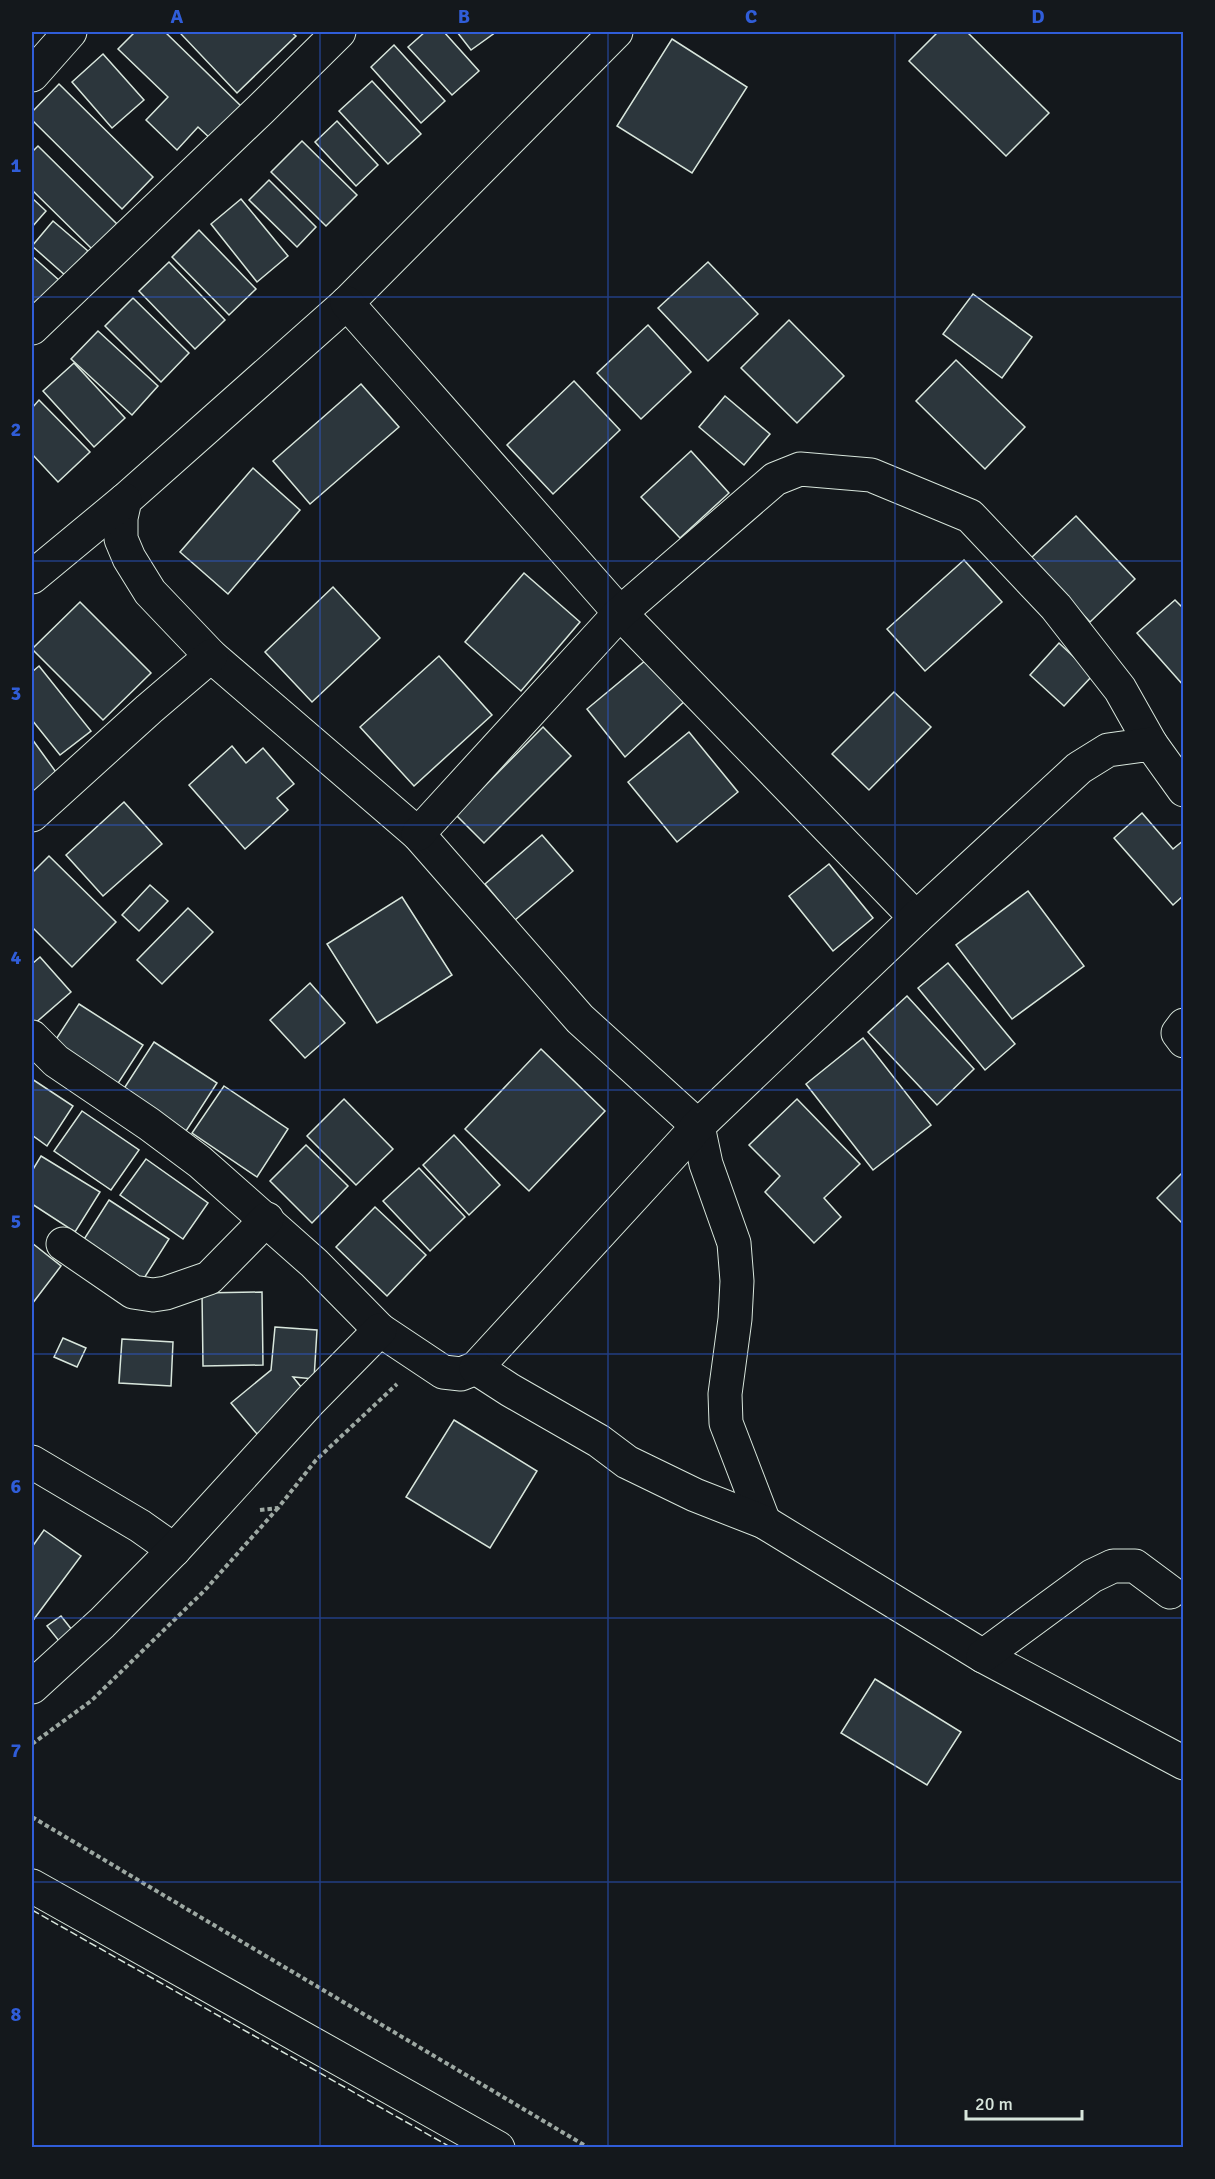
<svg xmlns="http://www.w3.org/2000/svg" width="1215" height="2179" font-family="Signika,sans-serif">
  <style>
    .building { fill: #2c363c; stroke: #d8e6dc; stroke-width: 1.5 }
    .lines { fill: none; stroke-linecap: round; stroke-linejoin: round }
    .minor-casing { stroke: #d8e6dc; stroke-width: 35 }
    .path { stroke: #9da8a2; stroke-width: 4; stroke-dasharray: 4.5 3; stroke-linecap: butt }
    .minor { stroke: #14181c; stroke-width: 33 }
    .fence { stroke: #d8e6dc; stroke-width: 1.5; stroke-dasharray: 8 3; stroke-linecap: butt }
    .grid { fill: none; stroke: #305dd8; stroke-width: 1.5; stroke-opacity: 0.55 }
    .neatline { fill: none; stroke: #305dd8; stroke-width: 2 }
    .grid-label { font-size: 20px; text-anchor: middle; font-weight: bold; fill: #305dd8 }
  </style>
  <rect width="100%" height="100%" fill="#14181c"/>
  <g class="building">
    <polygon points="135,32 165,32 242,107 211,139 198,127 177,150 146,120 168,97 118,49"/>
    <polygon points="184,32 291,32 296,36 237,93 181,34"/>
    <polygon points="425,32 444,32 479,71 452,95 408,47"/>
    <polygon points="457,32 496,32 471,50"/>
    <polygon points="938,32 967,32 1049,113 1006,156 909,61"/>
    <polygon points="672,39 747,87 692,173 617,126"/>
    <polygon points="394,45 445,101 421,123 371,67"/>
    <polygon points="103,54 144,100 112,128 72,82"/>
    <polygon points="372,81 421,134 388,164 339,111"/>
    <polygon points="59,84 153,177 122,209 32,120 32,112"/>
    <polygon points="337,121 378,165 356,186 315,142"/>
    <polygon points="302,141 357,195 326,226 271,172"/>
    <polygon points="38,146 118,225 93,250 32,190 32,152"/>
    <polygon points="269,180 316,227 297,247 249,200"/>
    <polygon points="32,198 46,211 32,227"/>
    <polygon points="241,199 288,256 257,282 211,224"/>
    <polygon points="53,221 88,251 66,276 32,246"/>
    <polygon points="199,230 256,289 229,315 172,257"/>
    <polygon points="32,256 60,281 32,310"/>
    <polygon points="169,262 225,320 195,349 139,291"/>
    <polygon points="708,262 758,314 708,361 658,308"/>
    <polygon points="973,294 1032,337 1002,378 943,334"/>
    <polygon points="133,298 189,353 161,382 105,326"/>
    <polygon points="789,320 844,376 797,423 741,368"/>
    <polygon points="648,325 691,372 641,419 597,373"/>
    <polygon points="98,331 158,386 132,415 71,359"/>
    <polygon points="956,360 1025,427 985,469 916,401"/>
    <polygon points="74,363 125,418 94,447 43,391"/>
    <polygon points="574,381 620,430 553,494 507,445"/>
    <polygon points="361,384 399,427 310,504 273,461"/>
    <polygon points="725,396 770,434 744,465 699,427"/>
    <polygon points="39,400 90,452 58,482 32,454 32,408"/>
    <polygon points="691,451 729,493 680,538 641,497"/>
    <polygon points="253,468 300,510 228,594 180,552"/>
    <polygon points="1076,516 1135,579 1090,622 1031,558"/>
    <polygon points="964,560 1002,602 925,671 887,629"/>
    <polygon points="524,573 580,622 521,691 465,642"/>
    <polygon points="333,587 380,638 312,702 265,652"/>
    <polygon points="1175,600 1184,609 1184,686 1137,633"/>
    <polygon points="80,602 151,673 103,720 32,649"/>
    <polygon points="1059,643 1093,675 1064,706 1030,675"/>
    <polygon points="439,656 492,715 414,786 360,727"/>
    <polygon points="646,660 688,698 625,757 587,709"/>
    <polygon points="39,666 91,731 60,755 32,720 32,672"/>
    <polygon points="894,692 931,727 869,790 832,754"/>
    <polygon points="543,727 571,756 484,843 456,815"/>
    <polygon points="689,732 738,792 677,842 628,782"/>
    <polygon points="32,739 61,779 32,801"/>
    <polygon points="232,746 246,763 263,748 294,784 277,798 288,810 245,849 189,785"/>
    <polygon points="124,802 162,844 103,896 66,855"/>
    <polygon points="1142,813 1173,849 1184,840 1184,895 1173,905 1114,838"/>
    <polygon points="542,835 573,871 515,920 485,884"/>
    <polygon points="49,856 116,922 72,967 32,927 32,873"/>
    <polygon points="829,864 873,918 833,951 789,896"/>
    <polygon points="150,885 168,901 139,931 122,915"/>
    <polygon points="1028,891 1084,966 1012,1019 956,945"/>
    <polygon points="402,897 452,975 377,1023 327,944"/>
    <polygon points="188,908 213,932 162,984 137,960"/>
    <polygon points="40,957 71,992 33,1025 32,964"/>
    <polygon points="948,963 1015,1044 985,1070 918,988"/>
    <polygon points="310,983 345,1023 305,1058 270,1020"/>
    <polygon points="907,996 974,1069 937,1105 868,1032"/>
    <polygon points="79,1004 143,1045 115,1088 51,1047"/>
    <polygon points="863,1038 931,1125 873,1170 806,1084"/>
    <polygon points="154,1042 217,1083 186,1131 123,1090"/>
    <polygon points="541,1049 605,1111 529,1191 465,1129"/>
    <polygon points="32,1079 73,1106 47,1146 32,1135"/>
    <polygon points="224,1086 288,1129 257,1177 192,1133"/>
    <polygon points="344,1099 393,1149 356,1185 307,1136"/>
    <polygon points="797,1099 860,1164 824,1198 841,1217 814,1243 765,1192 780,1176 749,1145"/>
    <polygon points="82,1111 139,1150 111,1190 54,1151"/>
    <polygon points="454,1135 500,1185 469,1215 423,1165"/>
    <polygon points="306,1145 348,1186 312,1223 270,1181"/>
    <polygon points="41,1156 100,1192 75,1232 32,1204 32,1171"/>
    <polygon points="146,1159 208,1203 183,1239 120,1195"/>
    <polygon points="419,1168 465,1217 430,1251 383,1201"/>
    <polygon points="1184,1171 1184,1225 1157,1198"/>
    <polygon points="109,1200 169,1239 141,1283 81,1244"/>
    <polygon points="375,1207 426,1255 387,1296 336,1247"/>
    <polygon points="32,1243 61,1266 32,1304"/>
    <polygon points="262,1292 263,1365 203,1366 202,1293"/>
    <polygon points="275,1327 317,1330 314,1379 293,1377 306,1393 257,1434 231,1403 271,1370"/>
    <polygon points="63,1338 86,1348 77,1367 54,1357"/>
    <polygon points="122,1339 173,1342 171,1386 119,1383"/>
    <polygon points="454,1420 537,1471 490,1548 406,1497"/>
    <polygon points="44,1530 81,1556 34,1619 32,1617 32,1547"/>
    <polygon points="61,1616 72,1630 59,1641 47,1626"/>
    <polygon points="875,1679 961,1732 927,1785 841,1733"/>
  </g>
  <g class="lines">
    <defs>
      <g id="minor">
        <polyline points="616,32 347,303 125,500 121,518 121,539 129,558 150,592 211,656 418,834 580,1019 698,1126 706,1164 734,1243 737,1281 735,1319 725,1394 726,1423 764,1522"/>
        <polyline points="32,75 70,32"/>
        <polyline points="347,303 620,613 916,918"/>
        <polyline points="32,328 261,109 339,32"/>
        <polyline points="32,577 125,500"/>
        <polyline points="32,815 149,709 211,656"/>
        <polyline points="418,834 620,613 775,479 800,469 871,475 970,516 1056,607 1120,689 1151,744"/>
        <polyline points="1184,1025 1178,1033 1184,1041"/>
        <polyline points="32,1037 56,1061 149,1124 200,1162 314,1263 380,1330 443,1372 461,1374 476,1368 698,1126 916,918 1079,768 1108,750 1151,744 1184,790"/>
        <polyline points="63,1244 133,1292 153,1295 166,1293 209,1278 267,1219"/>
        <polyline points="476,1368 510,1390 599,1441 627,1462 695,1495 764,1522 983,1656 1184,1763"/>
        <polyline points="32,1462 140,1526 174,1550"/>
        <polyline points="983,1656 1092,1576 1113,1566 1135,1566 1170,1592"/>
        <polyline points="32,1687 102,1623 174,1550 310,1401 380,1330"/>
        <polyline points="32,1886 498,2148"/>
      </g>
    </defs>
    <use href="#minor" class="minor-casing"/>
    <g class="path">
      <polyline points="260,1510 278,1508 316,1460 397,1384"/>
      <polyline points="32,1744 91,1701 205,1590 278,1508"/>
      <polyline points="32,1817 589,2148"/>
    </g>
    <use href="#minor" class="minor"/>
    <polyline class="fence" points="32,1910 452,2148"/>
  </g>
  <path class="grid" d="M320 32V2148M608 32V2148M895 32V2148M32 297H1184M32 561H1184M32 825H1184M32 1090H1184M32 1354H1184M32 1618H1184M32 1882H1184"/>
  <rect width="1215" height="2179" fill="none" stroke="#14181c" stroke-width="66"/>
  <path d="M966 2110v9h116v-9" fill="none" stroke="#d8e6dc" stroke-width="3"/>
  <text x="975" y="2110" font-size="18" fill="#d8e6dc" stroke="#14181c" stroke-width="4.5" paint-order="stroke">20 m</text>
  <rect x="33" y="33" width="1149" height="2113" class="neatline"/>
  <g class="grid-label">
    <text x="177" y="23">A</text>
    <text x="464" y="23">B</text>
    <text x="751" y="23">C</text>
    <text x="1038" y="23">D</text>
    <text x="16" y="172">1</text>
    <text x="16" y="436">2</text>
    <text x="16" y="700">3</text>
    <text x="16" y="964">4</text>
    <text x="16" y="1228">5</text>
    <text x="16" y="1493">6</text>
    <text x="16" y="1757">7</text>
    <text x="16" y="2021">8</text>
  </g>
</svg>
